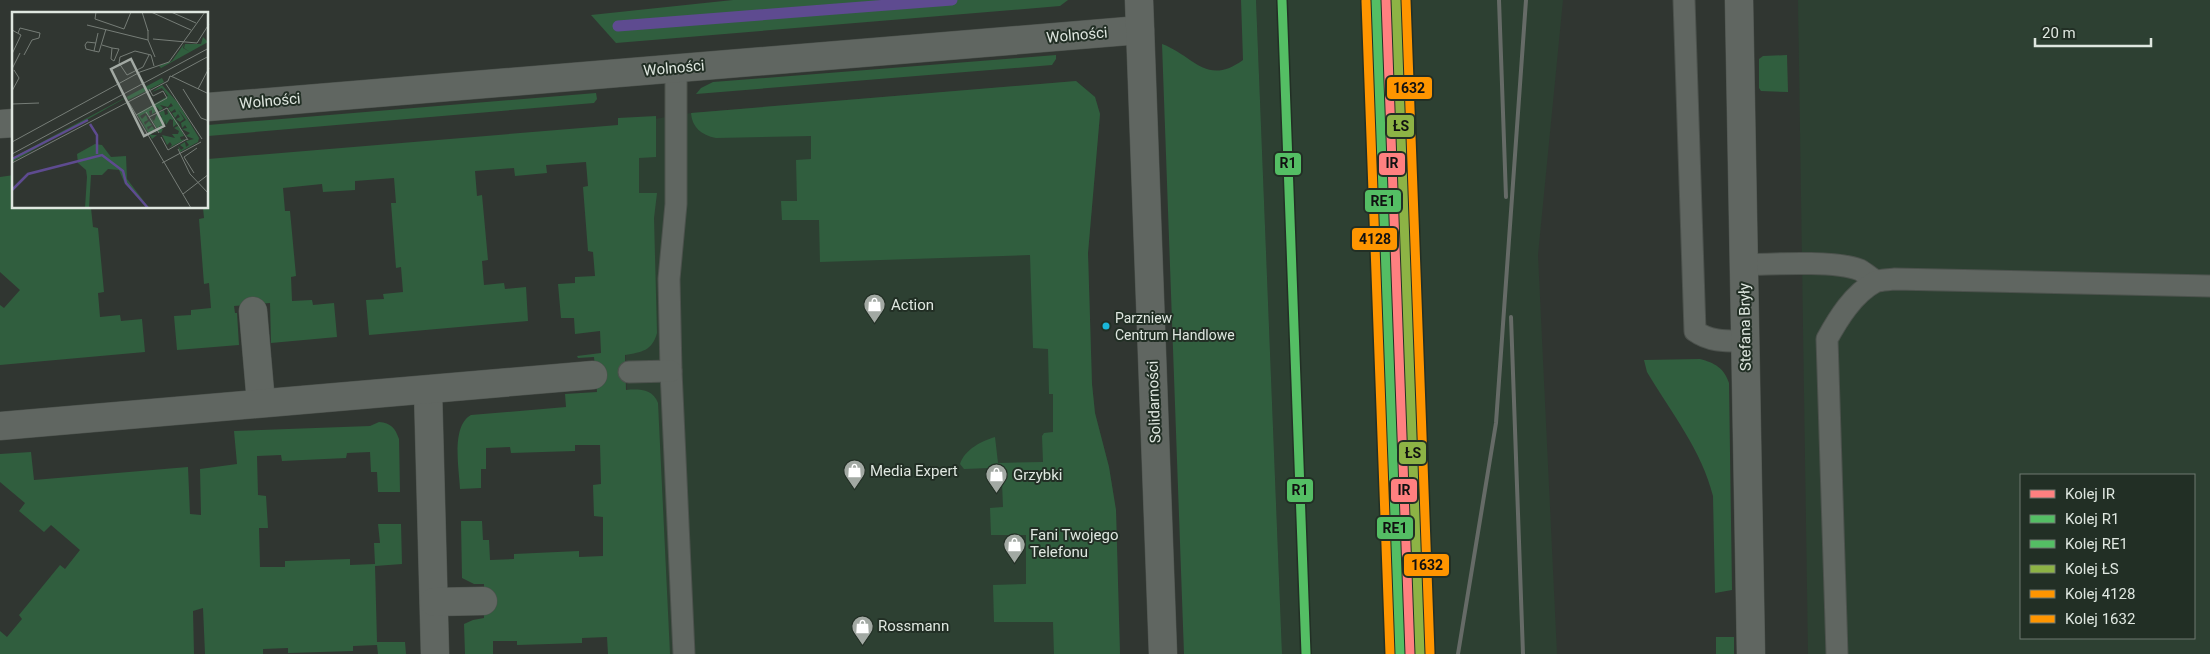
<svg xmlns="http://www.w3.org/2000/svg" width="2210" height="654" font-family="Roboto,sans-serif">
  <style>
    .built { fill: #2d4032; fill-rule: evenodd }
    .green { fill: #305e3e }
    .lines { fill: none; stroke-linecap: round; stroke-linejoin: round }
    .stream { stroke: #5e4b90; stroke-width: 11 }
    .service-casing { stroke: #4c524d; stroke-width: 23 }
    .minor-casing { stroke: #4c524d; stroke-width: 29 }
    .tertiary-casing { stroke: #4c524d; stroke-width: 29 }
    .service { stroke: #606661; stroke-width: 21 }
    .minor { stroke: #606661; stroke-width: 28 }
    .tertiary { stroke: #606661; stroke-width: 28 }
    .rail { stroke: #666b67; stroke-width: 4 }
    .rail-1-casing { stroke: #222f25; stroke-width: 12 }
    .rail-2-casing { stroke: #222f25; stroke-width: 12 }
    .rail-3-casing { stroke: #222f25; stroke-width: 12 }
    .rail-4-casing { stroke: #222f25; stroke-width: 12 }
    .rail-5-casing { stroke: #222f25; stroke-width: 12 }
    .rail-6-casing { stroke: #222f25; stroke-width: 12 }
    .rail-1 { stroke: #ff8080; stroke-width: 9 }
    .rail-2 { stroke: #54be64; stroke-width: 9 }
    .rail-3 { stroke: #54be64; stroke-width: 9 }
    .rail-4 { stroke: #8db345; stroke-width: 9 }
    .rail-5 { stroke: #ff9500; stroke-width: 9 }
    .rail-6 { stroke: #ff9500; stroke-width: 9 }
    .bus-dot { fill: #1ab6d8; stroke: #222f25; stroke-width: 2 }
    .labels { text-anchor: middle; stroke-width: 4; stroke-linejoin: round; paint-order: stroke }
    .bus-label { font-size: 14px; fill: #dfe7e0; stroke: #222f25; text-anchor: start }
    .street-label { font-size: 15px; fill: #dfe7e0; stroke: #222f25 }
    .poi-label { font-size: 15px; fill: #dfe7e0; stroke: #222f25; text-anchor: start }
    .inset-river { fill: none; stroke: #5e4b90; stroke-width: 2.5 }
    .inset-road { fill: none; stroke: #767d77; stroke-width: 1 }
    .view { fill: #a2a9a3; fill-opacity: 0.15; stroke: #a2a9a3; stroke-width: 2.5 }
    .inset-edge { fill: none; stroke: #dfe7e0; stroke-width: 2.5 }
    .line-badge { stroke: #222f25; stroke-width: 2 }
    .pale-badge-label { font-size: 14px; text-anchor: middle; font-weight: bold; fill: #111 }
  </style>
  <rect width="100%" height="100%" fill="#303631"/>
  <g class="built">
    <polygon points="1256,0 1563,0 1538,255 1557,654 1282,654"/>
    <path d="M1798 0H2210V654H1808ZM2021 475H2194V638H2021Z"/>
    <polygon points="1076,81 1095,97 1100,114 1088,253 1092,384 1095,413 1109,467 1116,510 1120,654 636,654 618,125 691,113"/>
  </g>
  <g class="green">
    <polygon points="733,0 1068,0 1060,6 616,43 591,15"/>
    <path d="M1241 0H1256L1282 654H1184L1162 44C1193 55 1206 87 1243 60Z"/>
    <polygon points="1056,55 1056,59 1052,65 696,94 701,88 713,82"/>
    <polygon points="1787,55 1788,92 1761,91 1759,88 1759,59 1763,56"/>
    <path d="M1076 81 1095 97 1100 114 1088 253 1092 384 1095 413 1109 467 1116 510 1120 654H1054L1053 622H994L993 585 1026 584V535H991L990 508 1003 507 1002 482H990L989 468 964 469 960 464C965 449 982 441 995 437L998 463 1043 462 1042 436 1044 433 1053 432V394H1049L1048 349 1033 348 1030 255 820 262 819 220H782L781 201H797L796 160 811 159V136L716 138C701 135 692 127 691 113Z"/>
    <polygon points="596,93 597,99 594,103 208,136 208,125"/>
    <path d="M656 116V157L639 158V193H657L654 218 657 333C652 351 642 352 625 355L626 390C639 389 653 389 658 403L670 654H608L607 637 582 638V643L517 645V641H493V654H465L464 624 473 620 484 618V584H474L462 578 461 521H482L483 540H489L490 560 514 559V554L579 551V557L603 556V517L594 516 593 485 601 484 600 445H575V451L511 453 510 447 486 448V469H481V488L460 489C459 468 451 426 471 415L566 407 565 394 597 392 594 357 578 358 577 356 601 353 600 331 575 334 574 318H561L558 284 575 283V277L595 276 593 252 588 251 583 187 588 186 586 162 546 165 547 173 515 176 514 168 475 171 477 196 482 195 488 260 482 261 484 285 504 283 505 289 526 287 528 321 369 335 366 300 384 299 383 294 403 292 401 267 396 268 391 203H396L394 178 355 181V190L323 192 322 184 283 188 285 211H290L296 276 291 277 292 301 312 300 313 305 334 303 337 337 271 343 270 303 234 306 235 313H237L239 345 177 350 174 316 191 315V310L211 308 209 283 204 284 199 219 204 218 203 208H208V159L618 125V118Z"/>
    <polygon points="14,175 14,208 91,208 93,227 98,228 104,292 98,293 100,317 120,315 121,321 142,319 145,352 0,365 0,305 4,308 20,290 0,272 0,177"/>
    <path d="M1700 359C1715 363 1724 368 1729 383L1732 590 1715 593 1713 496C1702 451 1671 412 1647 372L1644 360Z"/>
    <path d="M379 422C391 423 395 428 399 439L400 492H378L377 472H371L370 452 347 453 346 458 282 461 281 455 257 456 258 495 266 496 268 528H259L260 567H285V561L350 559V565L375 564 374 543H380L378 524H401L402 564 375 566 377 642H405L406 654H378L377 645 353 646V651L288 653V648L263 649V654H205L203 608 193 611 194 654H0V631L7 637 22 619 19 615 60 565 65 569 80 550 51 525 44 532 19 511 25 503 0 482V454L31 452 34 480 188 467 190 514 201 515 200 469 237 464 234 431 370 426Z"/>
    <rect x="1716" y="637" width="18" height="17"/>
  </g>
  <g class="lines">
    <polyline class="stream" points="618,26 952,0"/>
    <defs>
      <g id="service">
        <path d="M1684 0 1695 331C1710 342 1727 341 1745 341"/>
        <polyline points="676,68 676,204 669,279 671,371 684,654"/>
        <path d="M1744 265C1772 264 1836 260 1860 270 1865 273 1871 278 1876 281"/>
        <polyline points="629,372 671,371"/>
        <path d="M1837 654 1827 339C1838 319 1853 294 1875 282 1880 280 1888 280 1894 279L2210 286"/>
      </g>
      <g id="minor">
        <polyline points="1739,0 1751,654"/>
        <polyline points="208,107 1140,30"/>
        <polyline points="0,124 14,123"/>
        <polyline points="253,311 261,403"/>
        <polyline points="428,390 435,654"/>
        <polyline points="0,426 593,375"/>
        <polyline points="434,602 483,601"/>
      </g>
      <polyline id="tertiary" points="1139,0 1163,654"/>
    </defs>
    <use href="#service" class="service-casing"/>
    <use href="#minor" class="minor-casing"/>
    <use href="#tertiary" class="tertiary-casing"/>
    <use href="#service" class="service"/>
    <use href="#minor" class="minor"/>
    <use href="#tertiary" class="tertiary"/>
    <g class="rail">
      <polyline points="1499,0 1506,197"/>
      <polyline points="1511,317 1523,654"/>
      <polyline points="1458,654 1496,423 1526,0"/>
    </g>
    <defs>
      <polyline id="rail-1" points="1386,0 1410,654"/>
      <polyline id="rail-2" points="1282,0 1306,654"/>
      <polyline id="rail-3" points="1376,0 1400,654"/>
      <polyline id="rail-4" points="1396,0 1420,654"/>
      <polyline id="rail-5" points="1366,1 1390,654"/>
      <polyline id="rail-6" points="1406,0 1430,653"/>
    </defs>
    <use href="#rail-1" class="rail-1-casing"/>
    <use href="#rail-2" class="rail-2-casing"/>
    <use href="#rail-3" class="rail-3-casing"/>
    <use href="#rail-4" class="rail-4-casing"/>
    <use href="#rail-5" class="rail-5-casing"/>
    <use href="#rail-6" class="rail-6-casing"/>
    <use href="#rail-1" class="rail-1"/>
    <use href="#rail-2" class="rail-2"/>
    <use href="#rail-3" class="rail-3"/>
    <use href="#rail-4" class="rail-4"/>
    <use href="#rail-5" class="rail-5"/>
    <use href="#rail-6" class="rail-6"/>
  </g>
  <defs>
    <symbol id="shop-pin" viewBox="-11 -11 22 30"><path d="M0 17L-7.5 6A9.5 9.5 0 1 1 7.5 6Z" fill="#a2a9a3" stroke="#222f25"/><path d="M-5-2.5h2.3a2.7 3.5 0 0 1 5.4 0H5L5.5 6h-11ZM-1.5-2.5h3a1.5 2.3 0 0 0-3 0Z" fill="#fff"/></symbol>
  </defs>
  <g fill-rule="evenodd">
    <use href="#shop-pin" x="862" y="292" width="25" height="34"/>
    <use href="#shop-pin" x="842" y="458" width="25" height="34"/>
    <use href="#shop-pin" x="984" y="462" width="25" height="34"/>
    <use href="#shop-pin" x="1002" y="532" width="25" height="34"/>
    <use href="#shop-pin" x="850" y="614" width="25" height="34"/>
  </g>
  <circle class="bus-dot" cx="1106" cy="326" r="4.5"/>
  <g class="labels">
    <g class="bus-label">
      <text x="1115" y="323">Parzniew<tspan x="1115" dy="17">Centrum Handlowe</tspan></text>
    </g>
    <g class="street-label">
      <text transform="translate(1077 35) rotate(-5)" y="5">Wolności</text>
      <text transform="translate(674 68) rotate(-5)" y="5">Wolności</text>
      <text transform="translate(270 101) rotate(-5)" y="5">Wolności</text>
      <text transform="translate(1745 327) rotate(-91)" y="5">Stefana Bryły</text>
      <text transform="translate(1154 402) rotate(-92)" y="5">Solidarności</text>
    </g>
    <g class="poi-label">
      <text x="891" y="310">Action</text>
      <text x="870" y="476">Media Expert</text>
      <text x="1013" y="480">Grzybki</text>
      <text x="1030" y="540">Fani Twojego<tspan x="1030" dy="17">Telefonu</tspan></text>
      <text x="878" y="631">Rossmann</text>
    </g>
  </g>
  <g transform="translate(12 12)">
    <rect width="196" height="196" fill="#303631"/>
    <path d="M191 25 196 30 149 56 147 54 160 49 172 32 171 36 178 40 172 36 173 32H189ZM150 66 152 70 116 88 115 85 0 150V146ZM150 73 166 91 187 126 186 130 168 140 166 134 169 138 172 136 168 133 173 130 174 135 177 133 174 129 182 127 174 124 178 121 170 117 175 116 173 113 170 116 169 111 174 108 166 97 172 107 168 110 164 107 168 105 166 102 163 106 160 101 164 100 163 97 159 100 156 96 161 94 159 91 156 95 148 93 151 96 148 99 145 95 142 96 145 99 140 102V98L137 99 138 104 133 101 128 104 130 107 134 103 136 108 132 110 133 113 137 109 140 113 135 115 136 118 140 114 145 121 140 119 139 123H145L140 127 125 102 156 84 150 76 140 80ZM155 97 167 112 172 124 168 125 169 128 174 127 157 136 160 133 158 130 155 133 150 123 163 126 160 122H166L167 119 162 116 166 114 165 112 161 115V108L158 107 154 113 153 108 152 116 147 114V117H151L149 121 147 120 139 106 142 109 145 102 147 106 150 105 147 101 152 98 153 103 156 102ZM83 132 90 133 99 145 114 144 115 167 137 196 113 172 107 158 96 157 90 163H79L77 196H73L75 165 74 158 66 151 65 142Z" fill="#305e3e"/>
    <path class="inset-river" d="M78 112 85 123V142M0 147 76 108M0 178 16 162 90 143 111 159 114 171 136 196"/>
    <path class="inset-road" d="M84 0 83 7 112 17 119 0M130 0 136 19M139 0 179 18M159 0 184 11M75 13 136 28M0 18 9 23 0 42M136 18V28L143 45M6 21 8 16 28 21 27 26 20 28 12 43M86 21 82 39 87 40 94 17M141 27 185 31 197 12M90 33 100 36 99 47 102 49 107 37 100 36M82 39 74 37 73 33 75 30 84 31M137 43 131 55 115 63 107 51 108 45 123 39 139 43 142 54M0 57 8 41M160 64 197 44M161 65 197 82M154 72 190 127M171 77 189 106 197 109M186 77 197 56M0 79 7 66 2 58M116 89 179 196M0 92 27 91M134 100 147 121M124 103 155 86 151 79 141 84 137 77M137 105 155 96 176 128M149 125 156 138 175 127M0 130 128 60 157 50 193 0M166 137 178 162 197 182M0 142 197 36M0 151 156 69 158 64 161 65M150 151 189 130M182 161 172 145 185 136M171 182 197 162"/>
    <path class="view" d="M119 47 152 114 132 124 99 57Z"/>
    <rect width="196" height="196" class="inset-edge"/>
  </g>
  <g class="line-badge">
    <rect x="1386" y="76" width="47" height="24" rx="5" fill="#ff9500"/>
    <rect x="1386" y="114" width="29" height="24" rx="5" fill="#8db345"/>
    <rect x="1274" y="152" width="28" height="24" rx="5" fill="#54be64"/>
    <rect x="1378" y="152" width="28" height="24" rx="5" fill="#ff8080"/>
    <rect x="1364" y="189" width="38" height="24" rx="5" fill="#54be64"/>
    <rect x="1351" y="227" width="47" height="24" rx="5" fill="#ff9500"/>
    <rect x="1398" y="441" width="29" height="24" rx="5" fill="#8db345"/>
    <rect x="1286" y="478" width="28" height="25" rx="5" fill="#54be64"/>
    <rect x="1390" y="478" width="28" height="25" rx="5" fill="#ff8080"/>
    <rect x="1376" y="516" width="38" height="24" rx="5" fill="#54be64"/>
    <rect x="1403" y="553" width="47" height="24" rx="5" fill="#ff9500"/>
  </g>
  <g class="pale-badge-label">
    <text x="1409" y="93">1632</text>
    <text x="1401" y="131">ŁS</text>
    <text x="1288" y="168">R1</text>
    <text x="1392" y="168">IR</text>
    <text x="1383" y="206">RE1</text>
    <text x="1375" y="244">4128</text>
    <text x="1413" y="458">ŁS</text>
    <text x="1300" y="495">R1</text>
    <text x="1404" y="495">IR</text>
    <text x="1395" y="533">RE1</text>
    <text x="1427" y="570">1632</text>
  </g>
  <rect x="2020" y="474" width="175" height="165" fill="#222f25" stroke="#6e7970"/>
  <rect x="2030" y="490" width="25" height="8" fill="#ff8080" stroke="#6e7970"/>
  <text x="2065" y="499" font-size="15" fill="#dfe7e0">Kolej IR</text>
  <rect x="2030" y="515" width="25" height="8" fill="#54be64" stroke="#6e7970"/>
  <text x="2065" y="524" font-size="15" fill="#dfe7e0">Kolej R1</text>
  <rect x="2030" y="540" width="25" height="8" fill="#54be64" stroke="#6e7970"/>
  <text x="2065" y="549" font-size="15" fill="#dfe7e0">Kolej RE1</text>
  <rect x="2030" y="565" width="25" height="8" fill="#8db345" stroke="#6e7970"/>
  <text x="2065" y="574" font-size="15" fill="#dfe7e0">Kolej ŁS</text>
  <rect x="2030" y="590" width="25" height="8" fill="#ff9500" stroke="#6e7970"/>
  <text x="2065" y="599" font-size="15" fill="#dfe7e0">Kolej 4128</text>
  <rect x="2030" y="615" width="25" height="8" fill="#ff9500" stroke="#6e7970"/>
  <text x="2065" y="624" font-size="15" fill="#dfe7e0">Kolej 1632</text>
  <path d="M2035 38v8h116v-8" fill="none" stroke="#dfe7e0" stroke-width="2.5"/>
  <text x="2042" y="38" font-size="15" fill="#dfe7e0" stroke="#222f25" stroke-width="4" paint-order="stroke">20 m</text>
</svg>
